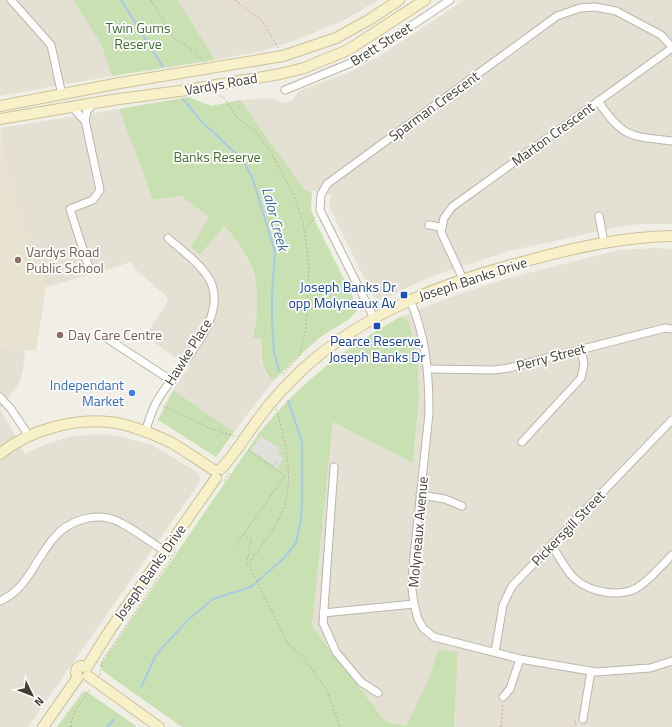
<svg xmlns="http://www.w3.org/2000/svg" width="672" height="727" font-family="'Titillium Web',sans-serif">
  <style>
    .residential { fill: #e4e0d4 }
    .education { fill: #e8e3d1 }
    .green { fill: #c9e1b2 }
    .parking { fill: #e2e0dd }
    .lines { fill: none; stroke-linecap: round; stroke-linejoin: round }
    .stream { stroke: #a8c9e7; stroke-width: 2 }
    .street-casing { stroke: #bbb6a9; stroke-width: 9 }
    .secondary-casing { stroke: #cbc29a; stroke-width: 12 }
    .path { stroke: #bbb29c; stroke-width: 1; stroke-dasharray: 2 2; stroke-linecap: butt }
    .street { stroke: #fff; stroke-width: 7 }
    .secondary { stroke: #f8f0c8; stroke-width: 10 }
    .education-dot { fill: #8d6e63; stroke: #fff; stroke-width: 1.5 }
    .transit-dot { fill: #1a4fb4; stroke: #fff; stroke-width: 1.5 }
    .shop-dot { fill: #3f7fe0; stroke: #fff; stroke-width: 1.5 }
    .labels { text-anchor: middle; stroke-width: 3.5; stroke-linejoin: round; paint-order: stroke }
    .park-label { font-size: 14px; fill: #436d30; stroke: #fff }
    .street-label { font-size: 14px; fill: #423e36; stroke: #fff }
    .education-label { font-size: 14px; fill: #785e54; stroke: #fff; text-anchor: start }
    .transit-label { font-size: 14px; fill: #164399; stroke: #fff; text-anchor: end }
    .shop-label { font-size: 14px; fill: #366cbe; stroke: #fff; text-anchor: end }
    .water-label { font-size: 15px; font-style: italic; fill: #3c70a1; stroke: #fff }
  </style>
  <rect width="100%" height="100%" fill="#f1eee6"/>
  <g class="residential">
    <polygon points="0,0 73,0 101,44 112,76 0,96"/>
    <polygon points="178,0 378,0 343,21 293,41 263,51 215,60"/>
    <polygon points="464,0 672,0 672,224 640,224 618,227 509,251 427,278 384,299 378,300 373,296 331,211 329,203 331,195 304,189 240,100 273,98 278,102 285,103 293,100 299,91 352,71 380,56"/>
    <polygon points="119,109 153,200 181,196 209,217 200,255 224,226 242,246 252,268 259,293 253,338 262,338 261,361 266,374 273,381 234,432 173,390 189,367 145,336 168,301 166,296 134,268 132,262 46,287 6,173 0,128"/>
    <polygon points="657,248 672,249 672,727 454,727 458,652 440,649 427,683 406,727 386,722 312,626 333,422 413,463 419,397 418,362 409,322 405,318 400,317 456,295 505,279 619,250"/>
    <polygon points="0,347 25,350 23,371 19,383 0,409 25,454 44,445 73,436 102,434 118,436 152,445 197,472 200,477 199,483 28,727 0,727"/>
  </g>
  <polygon class="education" points="0,135 6,173 46,287 36,351 0,347"/>
  <g class="green">
    <polygon points="73,0 178,0 215,60 112,76 101,44"/>
    <path d="M189 97 211 106 240 100 304 189 312 192 311 209 316 223 357 305 356 312C347 323 333 328 321 337 304 350 289 366 273 381 259 367 262 357 262 338H253C262 289 259 263 224 226L200 255 191 247 209 217 181 196 153 200 119 109Z"/>
    <path d="M400 317 405 318 409 322 418 362 419 397 413 463 333 422 312 626 386 722 406 726 427 683 439 649 458 652 454 727H182L107 674 103 671 100 665 259 433C302 381 342 350 400 317Z"/>
    <polygon points="173,390 234,432 216,457 158,420"/>
    <polygon points="86,691 136,726 136,727 57,727 82,693"/>
  </g>
  <polygon class="parking" points="261,436 280,449 277,454 283,458 277,468 251,450"/>
  <g class="lines">
    <g class="stream">
      <polyline points="121,0 163,67"/>
      <polyline points="183,99 201,121 242,159 252,177 275,252 272,294 272,322 274,351 279,371"/>
      <polyline points="141,687 156,655 188,620 213,599 251,587 283,559 296,543 301,519 302,502 302,442 288,401"/>
      <polyline points="107,727 114,720"/>
    </g>
    <defs>
      <g id="street">
        <polyline points="11,0 51,45 62,95"/>
        <polyline points="285,90 363,58 450,0"/>
        <path d="M598 101C623 138 629 136 672 141"/>
        <polyline points="70,107 75,110 85,121"/>
        <polyline points="599,216 604,242"/>
        <polyline points="429,225 441,227"/>
        <polyline points="88,265 70,209 93,200 100,190 85,120 87,111 94,103"/>
        <polyline points="463,279 441,232 444,218 452,207 672,48"/>
        <path d="M410 300C426 336 429 374 429 413L413 566 412 589 414 604 418 619 423 628 434 637 520 659 596 672 650 668 672 661"/>
        <polyline points="374,318 320,210 321,195 327,184 557,16 580,8 595,7 616,11 661,35 672,47"/>
        <polyline points="105,337 172,381"/>
        <polyline points="428,369 494,370 509,368 665,328 672,329"/>
        <polyline points="0,397 11,409 29,436"/>
        <path d="M145 431C149 422 151 412 156 403 173 370 234 317 208 277 199 262 181 250 168 238"/>
        <polyline points="522,442 581,378 584,364 581,349"/>
        <polyline points="334,467 323,623 336,652 361,682 378,693"/>
        <polyline points="420,495 445,499 462,506"/>
        <path d="M552 546C559 556 566 571 575 579 591 593 624 599 641 585 652 577 662 565 672 555"/>
        <path d="M0 601C18 593 27 579 37 562 42 555 47 546 53 539 68 520 98 510 121 523 137 531 150 542 165 551"/>
        <polyline points="323,613 414,604"/>
        <polyline points="495,652 503,605 512,586 672,420"/>
        <polyline points="503,697 510,689 520,659"/>
        <polyline points="583,719 591,671"/>
      </g>
      <g id="secondary">
        <polyline points="0,106 120,83 283,56 336,38 372,18 399,0"/>
        <polyline points="0,119 112,100 187,90 280,74 304,68 348,50 425,0"/>
        <path d="M0 454C27 431 73 418 109 422 129 424 151 433 170 442 185 450 199 461 214 470"/>
        <path d="M221 469C236 453 246 435 259 418 272 400 287 384 303 369 366 311 448 281 530 260 578 247 622 237 672 236"/>
        <polyline points="87,667 108,633 216,478"/>
        <polyline points="88,676 159,727"/>
        <polyline points="78,677 76,673 77,668 81,666 87,667"/>
        <polyline points="43,727 78,677"/>
      </g>
    </defs>
    <use href="#street" class="street-casing"/>
    <use href="#secondary" class="secondary-casing"/>
    <g class="path">
      <polyline points="151,0 174,38 194,51 203,60"/>
      <polyline points="235,0 263,22 278,48"/>
      <polyline points="216,94 224,98 236,117 255,131 271,153 293,193 303,222 309,264 306,329 299,357 283,374 284,376"/>
      <polyline points="304,231 316,216"/>
      <polyline points="163,406 212,429 234,436"/>
      <path d="M276 409C286 442 295 480 282 512 275 530 260 546 250 562V567L288 644 305 659 327 691 340 727"/>
      <polyline points="273,466 278,459"/>
      <polyline points="224,481 229,473"/>
      <polyline points="243,535 251,540 247,563 249,566"/>
      <polyline points="236,545 285,476 247,449"/>
      <polyline points="100,675 102,661 176,551"/>
      <polyline points="576,721 574,722 577,727"/>
      <path d="M71 727C71 713 83 700 91 689"/>
      <polyline points="501,727 503,704"/>
    </g>
    <use href="#street" class="street"/>
    <use href="#secondary" class="secondary"/>
  </g>
  <g class="education-dot">
    <circle cx="18" cy="260" r="4"/>
    <circle cx="60" cy="335" r="4"/>
  </g>
  <g class="transit-dot">
    <rect x="400" y="291" width="8" height="8" rx="2"/>
    <rect x="373" y="322" width="8" height="8" rx="2"/>
  </g>
  <circle class="shop-dot" cx="132" cy="393" r="4"/>
  <g class="labels">
    <g class="park-label">
      <text x="138" y="33">Twin Gums<tspan x="138" dy="16">Reserve</tspan></text>
      <text x="217" y="162">Banks Reserve</text>
    </g>
    <g class="street-label">
      <text transform="translate(381 44) rotate(-32)" y="5">Brett Street</text>
      <text transform="translate(221 84) rotate(-10)" y="5">Vardys Road</text>
      <text transform="translate(434 106) rotate(-36)" y="5">Sparman Crescent</text>
      <text transform="translate(553 134) rotate(-36)" y="5">Marton Crescent</text>
      <text transform="translate(473 279) rotate(-18)" y="5">Joseph Banks Drive</text>
      <text transform="translate(188 352) rotate(-58)" y="5">Hawke Place</text>
      <text transform="translate(551 357) rotate(-15)" y="5">Perry Street</text>
      <text transform="translate(568 528) rotate(-46)" y="5">Pickersgill Street</text>
      <text transform="translate(418 532) rotate(-85)" y="5">Molyneaux Avenue</text>
      <text transform="translate(150 572) rotate(-55)" y="5">Joseph Banks Drive</text>
    </g>
    <g class="education-label">
      <text x="26" y="257">Vardys Road<tspan x="26" dy="16">Public School</tspan></text>
      <text x="68" y="340">Day Care Centre</text>
    </g>
    <g class="transit-label">
      <text x="396" y="292">Joseph Banks Dr<tspan x="396" dy="16">opp Molyneaux Av</tspan></text>
      <text x="377" y="346" text-anchor="middle">Pearce Reserve,<tspan x="377" dy="16">Joseph Banks Dr</tspan></text>
    </g>
    <g class="shop-label">
      <text x="124" y="390">Independant<tspan x="124" dy="16">Market</tspan></text>
    </g>
    <g class="water-label">
      <text transform="translate(275 219) rotate(75)" y="5">Lalor Creek</text>
    </g>
  </g>
  <g transform="translate(32 695) rotate(133)" stroke="#ffffff" stroke-width="3" paint-order="stroke">
  <path d="M0-3L7 15L0 10L-7 15Z" fill="#423e36"/>
  <text y="-6" font-size="11" font-weight="bold" text-anchor="middle" fill="#423e36">N</text>
  </g>
</svg>
